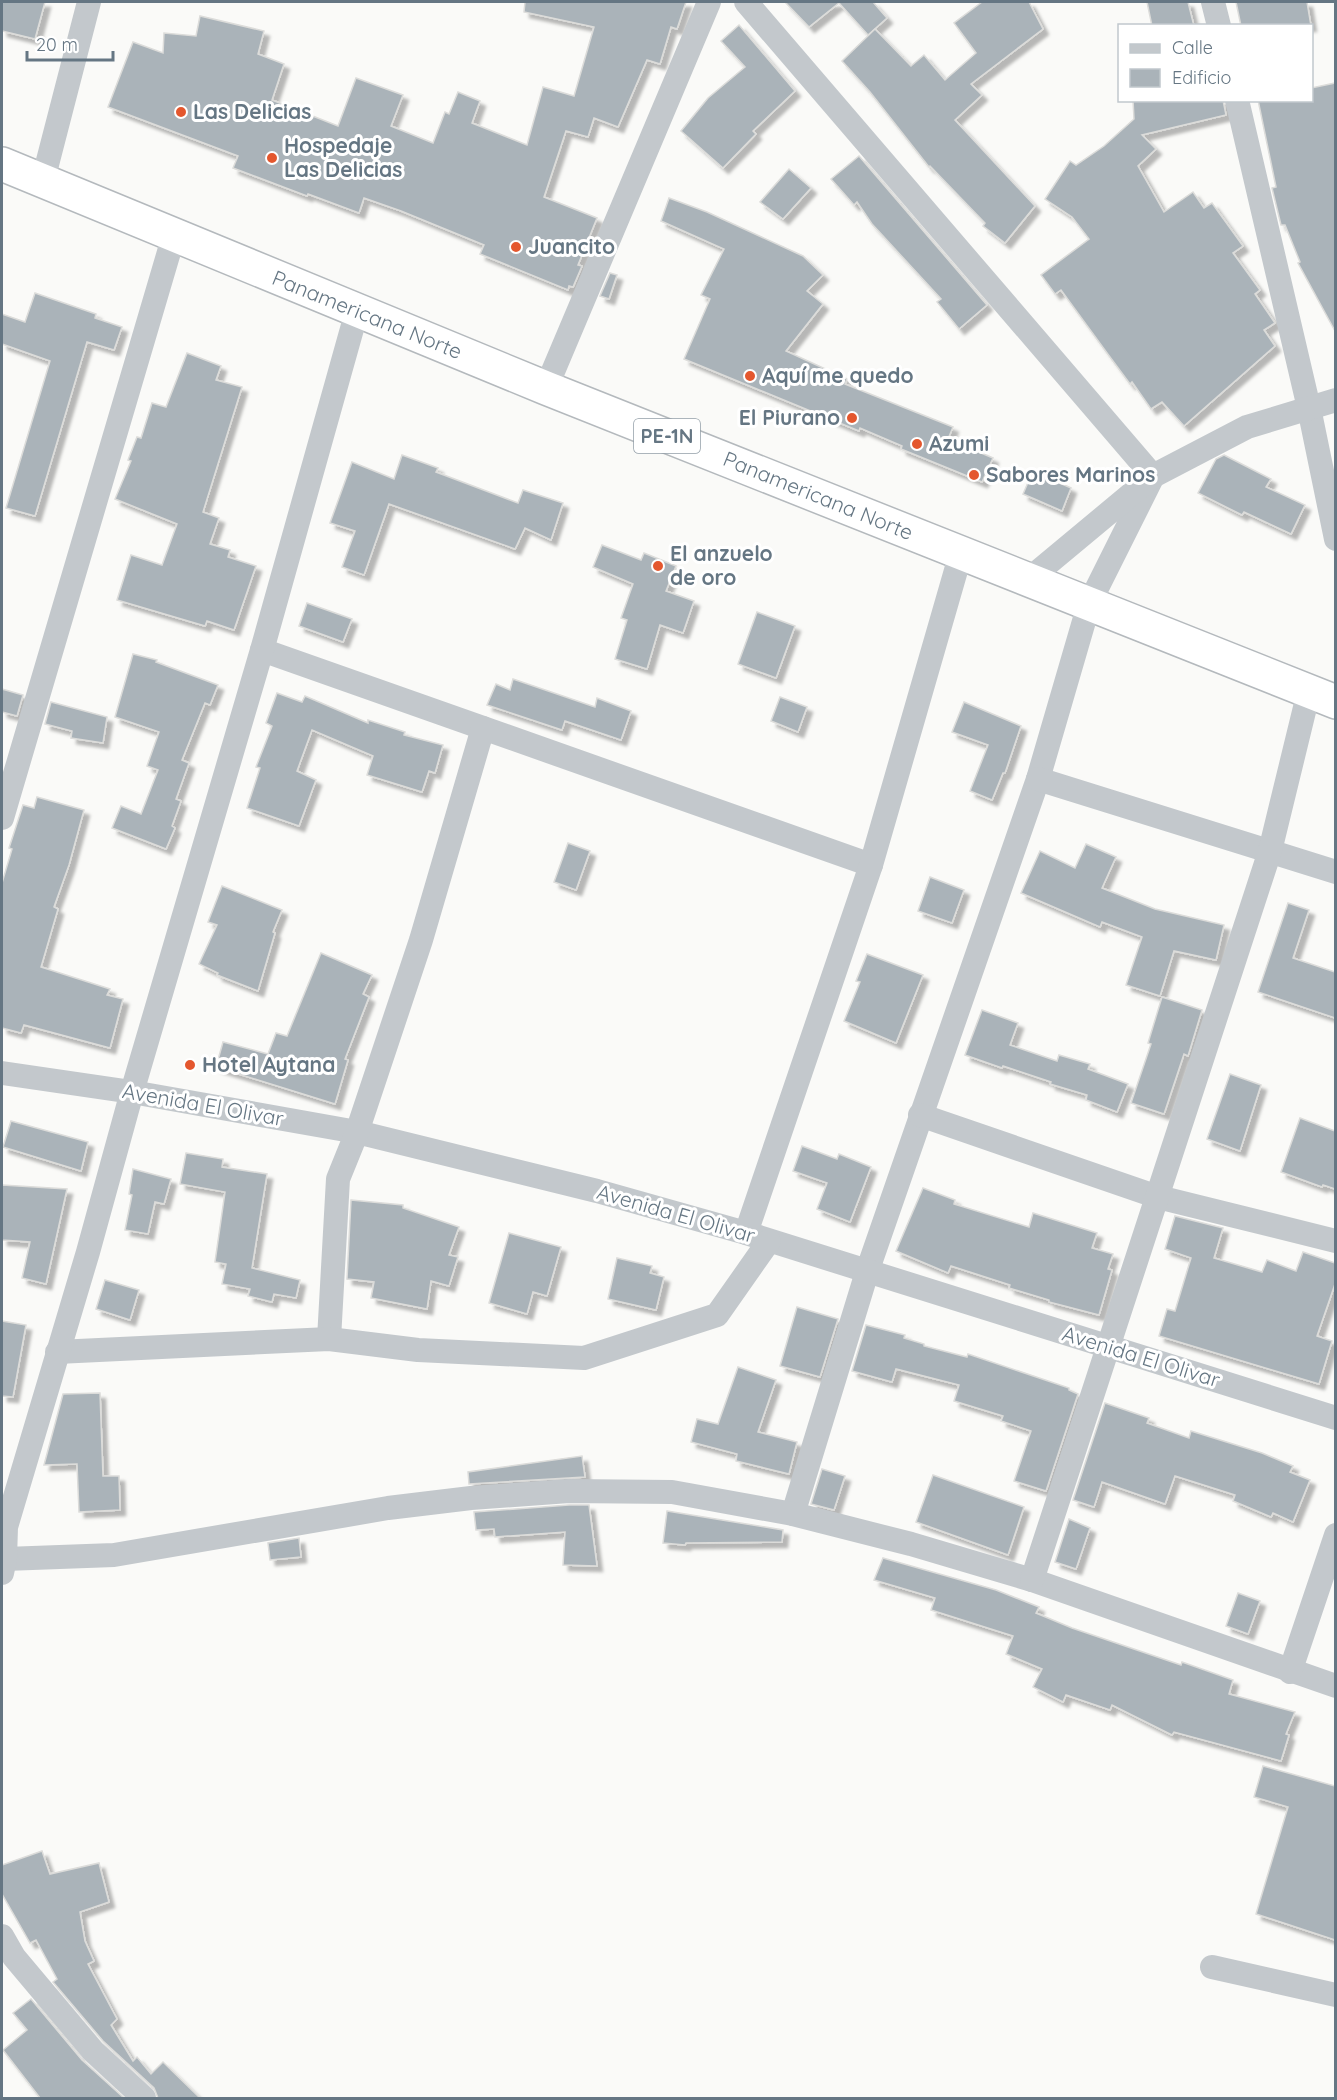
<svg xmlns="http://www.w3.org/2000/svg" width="1337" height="2100" font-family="Quicksand,sans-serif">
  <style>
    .building { fill: #aab3b9; stroke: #dcdcda; stroke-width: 1.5; filter: url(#shadow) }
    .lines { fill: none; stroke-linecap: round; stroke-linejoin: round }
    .highway-casing { stroke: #b4b9bd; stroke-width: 36 }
    .street { stroke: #c3c8cc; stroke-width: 24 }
    .highway { stroke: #fff; stroke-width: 33 }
    .poi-dot { fill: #e4572e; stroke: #fff; stroke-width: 2 }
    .labels { text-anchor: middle; stroke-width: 6; stroke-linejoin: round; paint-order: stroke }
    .shield { fill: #fff; stroke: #939fa8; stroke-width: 1.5 }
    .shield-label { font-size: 20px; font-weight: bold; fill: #657683 }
    .poi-label { font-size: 21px; font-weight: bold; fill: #657683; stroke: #fff; text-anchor: start }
    .street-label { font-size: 21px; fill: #657683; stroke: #fff }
  </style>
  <defs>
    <filter id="shadow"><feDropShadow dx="5.5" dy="5.5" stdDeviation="1.5" flood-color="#0004"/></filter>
  </defs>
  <rect width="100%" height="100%" fill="#fafaf8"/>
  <g class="building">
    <polygon points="2,2 45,2 35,39 2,31"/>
    <polygon points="525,2 686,2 677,29 671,27 660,64 647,60 618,127 594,118 588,137 566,131 544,197 597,218 578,265 582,266 573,287 569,286 568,290 480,254 484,245 401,211 364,198 359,213 308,194 307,196 233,168 238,156 108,107 133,42 163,53 164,33 196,36 200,16 264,31 258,54 284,64 272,100 338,126 356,78 403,95 391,126 433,143 445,112 449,114 458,92 480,101 472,123 527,145 543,87 574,96 594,27 524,12"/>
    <polygon points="785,2 873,2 887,18 868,35 839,3 809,27"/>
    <polygon points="982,2 1029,2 1043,29 971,84 982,95 955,120 1035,206 1005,243 983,226 985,223 930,166 929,167 870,92 842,61 875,29 911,66 924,55 945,80 976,53 954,23"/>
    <polygon points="1147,2 1188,2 1194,26 1152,26"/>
    <polygon points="1236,2 1307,2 1311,26 1241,26"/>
    <polygon points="739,25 795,91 753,131 756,134 723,168 681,131 708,98 745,67 721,41"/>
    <polygon points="1335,83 1335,331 1298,263 1300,262 1285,225 1281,225 1272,188 1276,187 1258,100 1311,100 1311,88"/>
    <polygon points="1133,100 1223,100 1226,115 1142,135 1156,149 1138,166 1164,212 1193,192 1204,208 1212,203 1243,246 1233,253 1260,290 1255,294 1275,323 1264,330 1275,346 1184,426 1162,402 1151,409 1132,382 1130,384 1107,353 1061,290 1055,294 1041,275 1089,239 1072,217 1045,199 1070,161 1076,165 1104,146 1134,119"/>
    <polygon points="859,156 987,305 959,329 937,302 941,299 872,224 857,202 854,205 831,179"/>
    <polygon points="789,169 811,188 783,219 760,202"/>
    <polygon points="669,198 707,212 803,256 823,275 807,291 823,304 786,351 847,379 845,384 953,427 948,439 993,458 982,482 901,449 902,446 860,428 859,431 684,359 710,299 701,295 724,249 661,221"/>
    <polygon points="610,273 617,275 609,299 600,296"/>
    <polygon points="35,293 96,314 95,318 122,327 114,350 87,342 35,516 6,508 50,361 2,344 2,314 25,322"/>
    <polygon points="187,353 221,366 216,380 242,387 203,512 219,518 210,544 230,550 228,557 256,566 234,630 207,621 205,626 117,600 131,555 162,565 177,524 115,499 131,461 128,460 137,437 141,438 152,403 166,407"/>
    <polygon points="402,455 438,468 436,472 518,503 523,490 563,503 551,540 525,528 515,549 389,504 364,575 342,567 355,531 330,523 352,462 394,479"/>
    <polygon points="1224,455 1271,479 1266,487 1305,505 1291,534 1244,512 1242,515 1198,493 1216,459"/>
    <polygon points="1033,471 1071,488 1062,511 1023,494"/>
    <polygon points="602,545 641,560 644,553 676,566 666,591 694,601 683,633 660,625 647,669 615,659 627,620 621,618 633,584 593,567"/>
    <polygon points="307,603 352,619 343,642 299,626"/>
    <polygon points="757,612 795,626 776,678 738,664"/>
    <polygon points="133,654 157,660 156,662 218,685 210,705 205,703 182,760 189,763 176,799 181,801 172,826 175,828 166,849 112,828 121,806 141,814 158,770 147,766 159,732 115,717"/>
    <polygon points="513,679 595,707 597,698 631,711 621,740 565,721 562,730 487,705 496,684 510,690"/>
    <polygon points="2,689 23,695 17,716 2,712"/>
    <polygon points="277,693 302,702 305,696 368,723 368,720 405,732 404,735 443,745 435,773 429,771 422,792 367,775 373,756 312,730 297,771 316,780 299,826 247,808 260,768 256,767 272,726 266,723"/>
    <polygon points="780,697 807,707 798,732 771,721"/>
    <polygon points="51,702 107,717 103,743 71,738 72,731 45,724"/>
    <polygon points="964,702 1021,726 1005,773 1003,773 992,800 970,791 988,745 952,732"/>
    <polygon points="37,797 84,810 69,865 54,907 58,909 41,967 110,989 107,995 123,999 110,1048 24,1025 21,1033 2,1028 2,883 12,849 9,848 23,805 34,808"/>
    <polygon points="568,843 590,851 576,890 554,882"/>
    <polygon points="1086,844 1116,857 1102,888 1155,909 1224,925 1216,960 1174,951 1160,996 1126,985 1142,937 1102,922 1100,927 1021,893 1040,851 1075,868"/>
    <polygon points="930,877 964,890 952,923 918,911"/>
    <polygon points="222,886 282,910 273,932 275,933 258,991 217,975 218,973 199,964 217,925 208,922"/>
    <polygon points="1288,903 1309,910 1293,958 1335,972 1335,1018 1258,992"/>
    <polygon points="321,953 372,975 363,994 369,997 345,1059 348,1060 335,1104 216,1067 223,1042 268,1054 276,1033 287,1036"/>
    <polygon points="867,954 923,975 896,1043 844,1021 860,982 856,981"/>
    <polygon points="1162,997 1202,1010 1188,1056 1184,1054 1164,1114 1131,1103 1151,1044 1148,1043"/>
    <polygon points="982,1010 1018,1023 1010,1045 1057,1061 1059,1055 1090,1064 1088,1069 1128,1084 1117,1112 1086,1100 1087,1095 1050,1084 1051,1082 1003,1066 1002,1068 965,1055"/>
    <polygon points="1230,1074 1261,1085 1240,1151 1207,1139"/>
    <polygon points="1300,1118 1335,1131 1335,1189 1323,1185 1322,1187 1281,1172"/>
    <polygon points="11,1121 88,1142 81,1171 3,1147"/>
    <polygon points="802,1146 837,1159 839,1154 871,1167 850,1222 817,1209 827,1183 793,1171"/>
    <polygon points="186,1153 223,1159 222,1167 267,1174 252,1268 300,1280 296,1298 274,1294 272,1302 248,1296 250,1289 222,1284 226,1264 215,1262 225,1192 180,1184"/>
    <polygon points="133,1169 171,1179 164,1204 155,1202 148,1234 125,1230 132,1195 129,1194"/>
    <polygon points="2,1185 67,1189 46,1284 22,1278 30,1242 2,1240"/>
    <polygon points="923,1188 955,1200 954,1204 1029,1227 1033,1213 1097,1233 1092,1248 1113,1254 1108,1269 1112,1270 1099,1315 1049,1302 1049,1300 1009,1288 1010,1285 951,1266 948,1273 896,1251"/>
    <polygon points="351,1200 403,1205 403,1208 459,1227 449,1255 458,1257 449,1286 431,1281 427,1309 371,1298 374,1282 347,1279"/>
    <polygon points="1175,1216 1223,1228 1214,1258 1262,1272 1267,1260 1296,1271 1303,1252 1335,1263 1335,1284 1317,1336 1332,1341 1319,1384 1159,1336 1167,1309 1175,1311 1191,1258 1165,1249"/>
    <polygon points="509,1233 561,1247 547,1296 533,1292 527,1314 489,1303"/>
    <polygon points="617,1258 652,1266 650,1273 664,1277 656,1310 608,1299"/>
    <polygon points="105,1280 139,1290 130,1320 96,1309"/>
    <polygon points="797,1307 838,1319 820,1377 780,1366"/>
    <polygon points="2,1321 26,1325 13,1397 2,1396"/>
    <polygon points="866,1325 905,1335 904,1338 924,1344 924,1346 967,1357 968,1354 1069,1388 1069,1390 1078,1394 1046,1491 1014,1481 1031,1431 1001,1421 1003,1416 954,1401 959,1385 896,1369 892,1382 852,1371"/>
    <polygon points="738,1367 776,1380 758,1432 797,1442 789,1474 736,1461 737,1454 691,1442 697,1419 718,1424"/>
    <polygon points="100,1393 103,1476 119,1476 120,1510 79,1512 77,1464 44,1465 63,1394"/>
    <polygon points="1105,1403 1149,1418 1147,1423 1189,1438 1191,1431 1262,1453 1293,1466 1290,1472 1310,1480 1293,1522 1273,1513 1271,1517 1233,1501 1235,1495 1175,1476 1165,1504 1102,1482 1094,1507 1073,1500"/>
    <polygon points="582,1456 585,1477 469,1484 468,1472"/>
    <polygon points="822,1469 845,1476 834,1510 811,1504"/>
    <polygon points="933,1475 1024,1507 1008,1555 916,1522"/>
    <polygon points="569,1505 589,1505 597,1566 563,1565 565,1532 495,1537 494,1529 476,1530 474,1512"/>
    <polygon points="667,1511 783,1530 782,1542 686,1543 685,1545 663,1543"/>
    <polygon points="1069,1519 1090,1528 1076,1569 1055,1562"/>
    <polygon points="299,1538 301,1557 270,1560 268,1543"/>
    <polygon points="883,1558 996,1590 1039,1607 1036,1613 1072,1628 1181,1665 1182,1662 1233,1680 1229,1694 1295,1712 1286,1734 1289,1735 1281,1761 1174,1732 1172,1735 1112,1705 1110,1710 1066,1695 1063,1702 1033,1687 1042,1669 1006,1654 1013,1636 931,1610 935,1598 874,1580"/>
    <polygon points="1238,1593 1260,1601 1248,1634 1226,1626"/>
    <polygon points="1263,1766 1335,1786 1335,1940 1256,1914 1288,1807 1254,1797"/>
    <polygon points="42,1851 50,1874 99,1863 109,1902 80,1912 85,1941 94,1961 88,1964 117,2019 111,2025 133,2061 137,2057 151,2074 163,2062 200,2098 158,2098 154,2088 103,2041 53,1982 57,1979 36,1940 30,1943 2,1894 2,1865"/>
    <polygon points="31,1999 82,2060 124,2098 40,2098 3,2050 27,2030 13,2013"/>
  </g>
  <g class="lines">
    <defs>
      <polyline id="highway" points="2,164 546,388 1336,702"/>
    </defs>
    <use href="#highway" class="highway-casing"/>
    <g class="street">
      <polyline points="746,2 1153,476 1089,604 1038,779 867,1272 793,1514"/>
      <polyline points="1213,2 1219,26"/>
      <polyline points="1237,100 1309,408 1336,539"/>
      <polyline points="43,180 89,2"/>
      <polyline points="546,388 709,2"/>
      <polyline points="1028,580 1153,476 1247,427 1336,400"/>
      <polyline points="262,650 871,865"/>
      <polyline points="1038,779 1336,872"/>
      <polyline points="2,818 174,235"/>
      <polyline points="2,1073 132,1092 357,1132 597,1191 746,1233 1336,1418"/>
      <polyline points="920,1115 1158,1197 1336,1241"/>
      <polyline points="746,1233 871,865 961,553"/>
      <polyline points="329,1339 338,1179 357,1132 421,940 483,728"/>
      <polyline points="57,1352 329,1339 418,1350 584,1358 717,1315 769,1241"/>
      <polyline points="5,1559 114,1555 388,1508 471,1498 569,1491 672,1492 793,1514 911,1544 1032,1580 1336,1686"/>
      <polyline points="2,1573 5,1559 6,1527 88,1252 132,1092 262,650 357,311"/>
      <polyline points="1032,1580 1270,851 1309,691"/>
      <polyline points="1290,1672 1336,1535"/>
      <polyline points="2,1936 14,1957 93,2051 144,2098"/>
      <polyline points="1212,1967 1336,1995"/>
    </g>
    <use href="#highway" class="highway"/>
  </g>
  <g class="poi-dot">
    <circle cx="181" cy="112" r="6"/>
    <circle cx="272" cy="158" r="6"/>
    <circle cx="516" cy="247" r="6"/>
    <circle cx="750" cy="376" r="6"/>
    <circle cx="852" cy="418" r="6"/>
    <circle cx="917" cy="444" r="6"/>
    <circle cx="974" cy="475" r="6"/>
    <circle cx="658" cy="566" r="6"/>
    <circle cx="190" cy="1065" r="6"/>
  </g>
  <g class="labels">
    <rect class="shield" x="634" y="419" width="66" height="34" rx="4.5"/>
    <g class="shield-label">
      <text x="667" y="443">PE-1N</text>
    </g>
    <g class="poi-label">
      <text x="193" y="119">Las Delicias</text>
      <text x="284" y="153">Hospedaje<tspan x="284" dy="24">Las Delicias</tspan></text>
      <text x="528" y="254">Juancito</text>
      <text x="762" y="383">Aquí me quedo</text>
      <text x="840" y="425" text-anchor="end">El Piurano</text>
      <text x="929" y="451">Azumi</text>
      <text x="986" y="482">Sabores Marinos</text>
      <text x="670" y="561">El anzuelo<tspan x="670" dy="24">de oro</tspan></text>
      <text x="202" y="1072">Hotel Aytana</text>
    </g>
    <g class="street-label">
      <text transform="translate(367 315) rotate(22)" y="7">Panamericana Norte</text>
      <text transform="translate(818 496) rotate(22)" y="7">Panamericana Norte</text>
      <text transform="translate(203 1105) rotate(10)" y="7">Avenida El Olivar</text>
      <text transform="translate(676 1214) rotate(16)" y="7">Avenida El Olivar</text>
      <text transform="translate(1141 1357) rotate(17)" y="7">Avenida El Olivar</text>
    </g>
  </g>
  <rect width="1337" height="2100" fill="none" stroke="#657683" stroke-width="6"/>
  <rect x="1118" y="24" width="195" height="78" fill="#ffffff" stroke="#c1c8cd" stroke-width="1.5"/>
  <rect x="1130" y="44" width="30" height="9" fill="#c3c8cc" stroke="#c1c8cd" stroke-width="1.5"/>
  <text x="1172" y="54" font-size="18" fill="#657683">Calle</text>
  <rect x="1130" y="69" width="30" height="18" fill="#aab3b9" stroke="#c1c8cd" stroke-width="1.5"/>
  <text x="1172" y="84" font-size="18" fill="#657683">Edificio</text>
  <path d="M27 51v9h86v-9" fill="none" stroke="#657683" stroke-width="3"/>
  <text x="36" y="51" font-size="18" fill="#657683" stroke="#ffffff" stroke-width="4.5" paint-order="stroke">20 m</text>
</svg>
